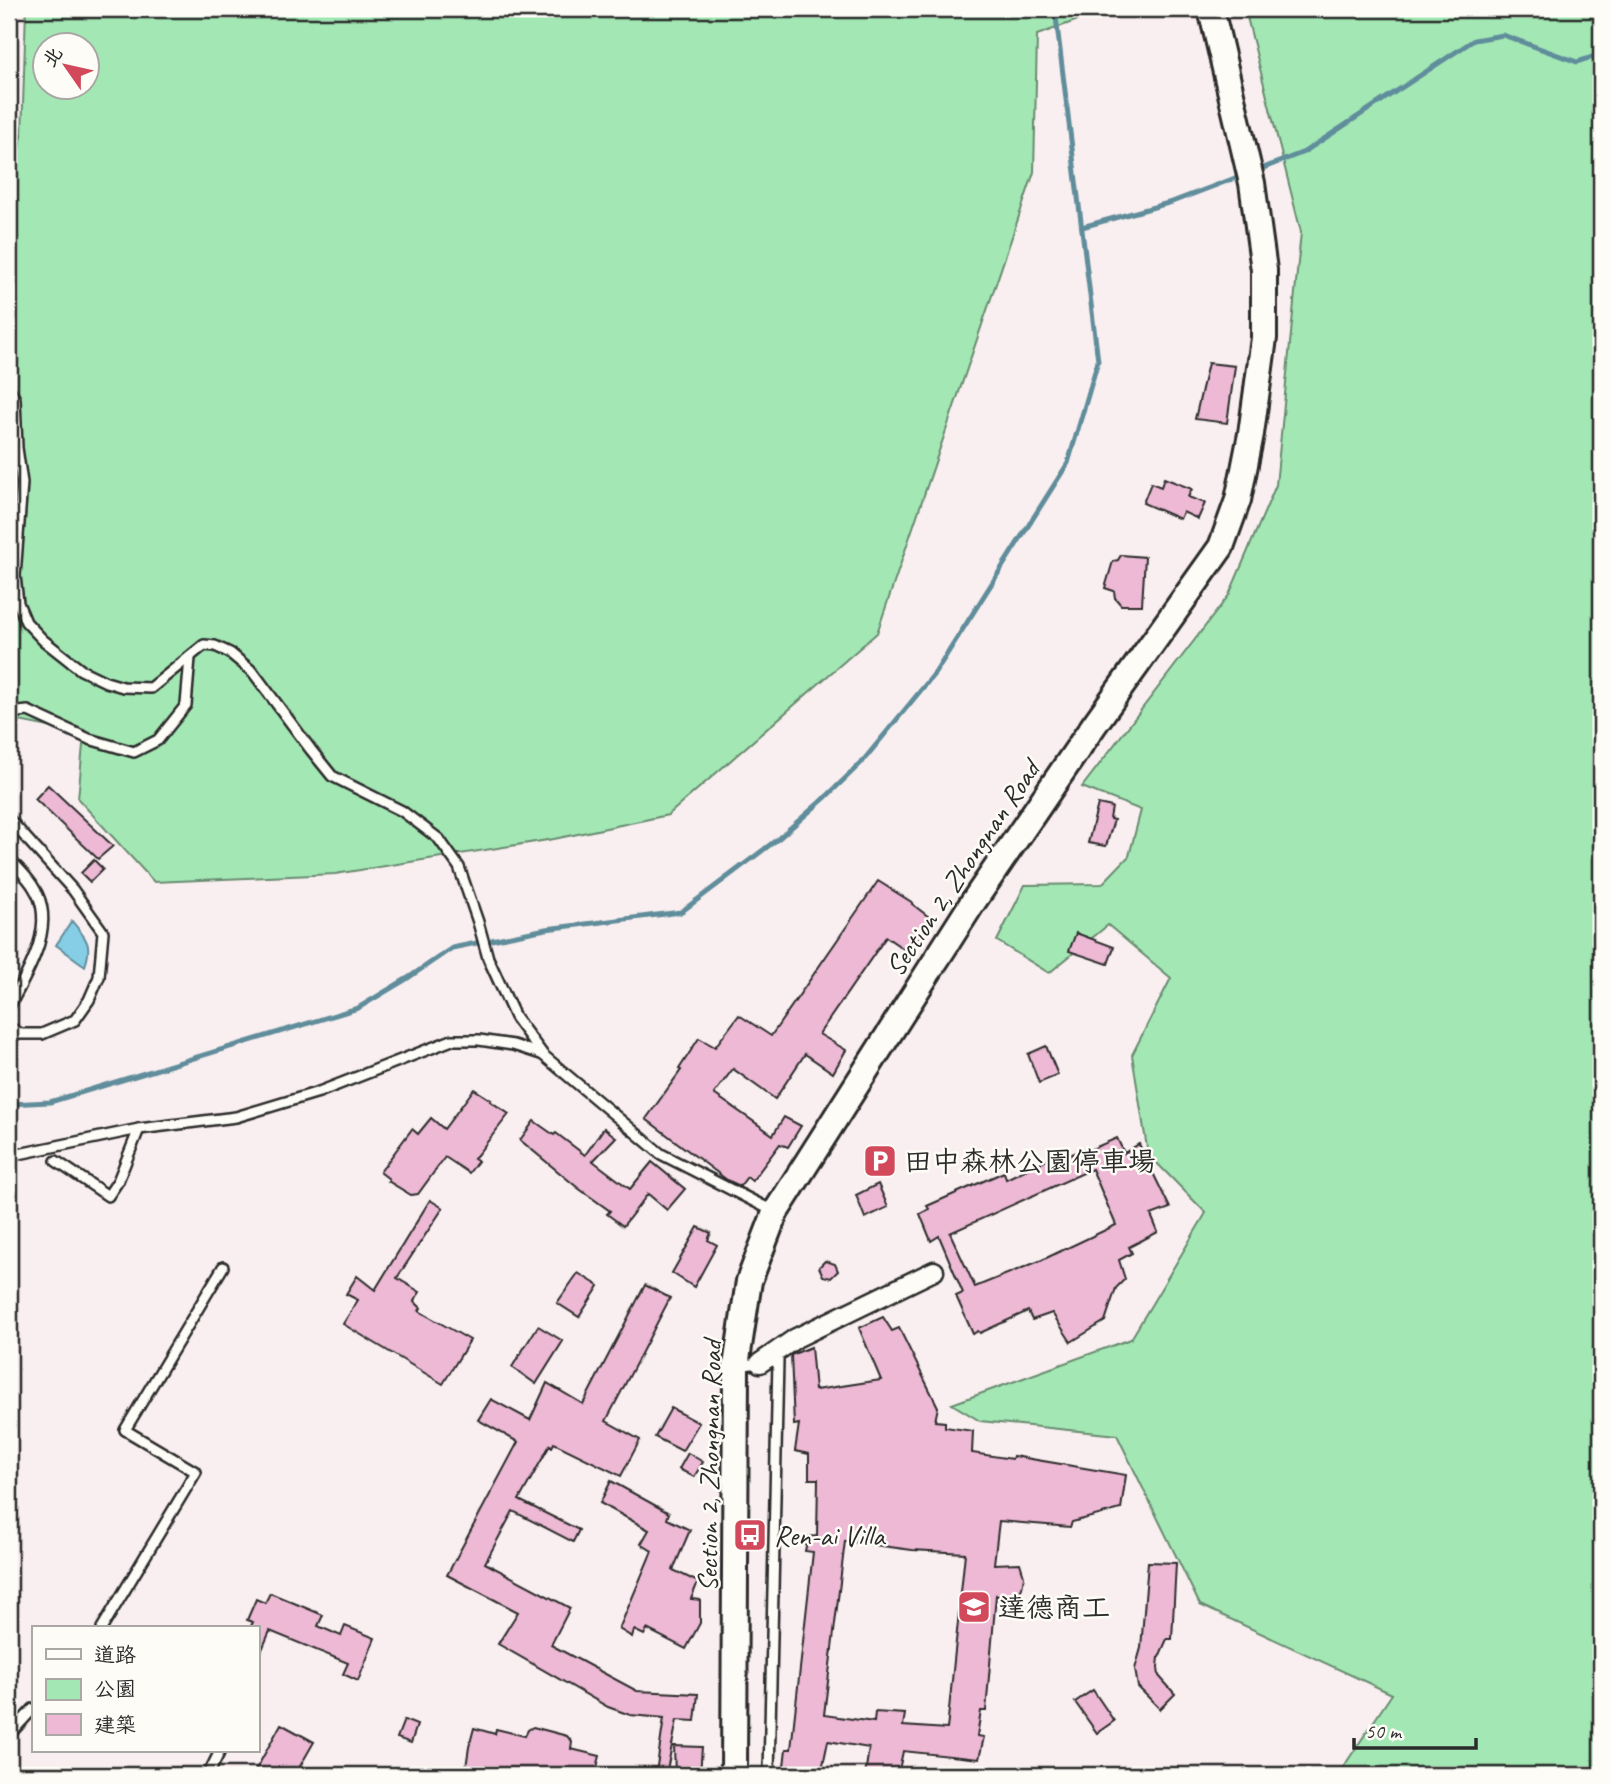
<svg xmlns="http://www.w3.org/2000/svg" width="1610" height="1784" font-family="Caveat,'LXGW WenKai TC',sans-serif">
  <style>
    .green { fill: #a3e8b4; stroke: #678a70; stroke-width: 2; fill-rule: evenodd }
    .water { fill: #85cee5; stroke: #618d9b; stroke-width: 2 }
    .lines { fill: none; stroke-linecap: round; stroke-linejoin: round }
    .stream { stroke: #618d9b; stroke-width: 5 }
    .building { fill: #edb9d5; stroke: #2b2b2b; stroke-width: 2; fill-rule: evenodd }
    .lane-casing { stroke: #2b2b2b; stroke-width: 14 }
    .street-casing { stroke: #2b2b2b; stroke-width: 23 }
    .secondary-casing { stroke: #2b2b2b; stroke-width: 30 }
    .lane { stroke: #fdfcf7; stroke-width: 9 }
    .street { stroke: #fdfcf7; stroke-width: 18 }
    .secondary { stroke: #fdfcf7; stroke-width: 24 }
    .labels { text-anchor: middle; stroke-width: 5; stroke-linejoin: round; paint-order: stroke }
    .street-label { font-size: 28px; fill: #2b2b2b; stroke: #fdfcf7 }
    .poi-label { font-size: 28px; fill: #2b2b2b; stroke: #fdfcf7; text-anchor: start }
  </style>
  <rect width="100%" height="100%" fill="#faeff0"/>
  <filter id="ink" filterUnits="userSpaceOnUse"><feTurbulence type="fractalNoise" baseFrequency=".0143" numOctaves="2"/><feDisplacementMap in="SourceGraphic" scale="14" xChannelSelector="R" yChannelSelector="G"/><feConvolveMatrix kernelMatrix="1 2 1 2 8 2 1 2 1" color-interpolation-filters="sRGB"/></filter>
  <g filter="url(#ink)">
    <g class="green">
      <path d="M26 9H1108L1037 35 1034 172 877 633 668 815 554 839 335 874 154 882 78 799 84 734 9 719V188L22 137ZM46 46H88V88H46Z"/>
      <polygon points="1245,9 1601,9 1601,1775 1338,1775 1392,1694 1200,1605 1117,1435 980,1421 952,1404 1131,1339 1206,1213 1148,1154 1132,1055 1171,978 1108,925 1049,973 997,941 1025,885 1102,884 1129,856 1141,810 1082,787 1229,595 1276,485 1301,232"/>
    </g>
    <path class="water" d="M72 921C86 939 93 943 85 966L56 945Z"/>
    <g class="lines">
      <g class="stream">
        <polyline points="1256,171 1304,152 1474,40 1503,35 1577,62 1601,54"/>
        <polyline points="1082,227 1172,202 1243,175"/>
        <polyline points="9,1104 50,1102 358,1008 408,978 452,948 546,929 681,912 779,838 827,796 862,762 935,673 1068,463 1098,361 1055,9"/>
      </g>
    </g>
    <g class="building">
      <polygon points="1208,363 1235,366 1227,423 1195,419"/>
      <polygon points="1164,478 1192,489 1188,497 1205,503 1198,519 1183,512 1180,519 1143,503 1151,483 1161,487"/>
      <polygon points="1121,555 1145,557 1142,605 1121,605 1115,598 1114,591 1105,588 1113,561 1118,560"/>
      <polygon points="48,785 113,846 98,859 35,799"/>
      <polygon points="1098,804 1112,807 1110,819 1114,820 1106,846 1088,843"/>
      <polygon points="94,860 103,869 90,882 81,873"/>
      <polygon points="878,881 913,903 912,904 929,917 924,926 928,928 908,952 886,937 819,1034 846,1050 833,1073 805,1054 775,1099 733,1069 714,1094 773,1135 784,1117 801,1126 788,1147 780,1144 752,1181 747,1177 740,1186 727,1180 646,1119 681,1070 679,1069 699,1038 715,1047 739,1015 771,1036"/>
      <polygon points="1076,933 1114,947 1108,964 1069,951"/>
      <polygon points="1046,1046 1058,1075 1039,1083 1028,1054"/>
      <polygon points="474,1089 491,1100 490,1101 509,1114 474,1159 478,1161 469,1173 445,1157 418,1194 411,1195 388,1181 389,1179 380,1172 412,1129 418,1134 431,1118 444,1129"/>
      <polygon points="534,1121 554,1135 556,1133 585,1155 604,1128 616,1137 593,1161 630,1189 652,1162 685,1189 667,1210 648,1194 623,1226 607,1214 610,1211 578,1188 520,1140"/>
      <path d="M1117 1138 1124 1153 1139 1144 1170 1208 1151 1215 1158 1232 1129 1247 1132 1253 1119 1260 1125 1279 1116 1288 1105 1321 1071 1342 1052 1313 1032 1320 1028 1311 980 1333 978 1331 973 1334 956 1296 963 1293 939 1236 931 1241 920 1214 929 1209 927 1206 1004 1172 1006 1179 1058 1154 1060 1159 1084 1149 1085 1152ZM1092 1169 1116 1225 1042 1260 975 1287 950 1233Z"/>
      <polygon points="878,1184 888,1207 865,1218 856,1195"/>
      <polygon points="430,1200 443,1208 397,1278 420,1292 414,1301 421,1308 419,1311 470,1340 443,1384 343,1324 358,1300 346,1294 357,1276 375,1290"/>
      <polygon points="698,1227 711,1233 708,1240 717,1245 694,1287 672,1273"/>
      <polygon points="825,1261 835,1264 838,1271 831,1278 823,1276 819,1267"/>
      <polygon points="578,1273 599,1286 579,1317 557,1303"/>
      <polygon points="645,1285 670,1298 606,1421 640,1440 621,1476 554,1443 552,1447 550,1445 519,1500 579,1530 573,1542 513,1511 485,1563 570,1608 551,1645 637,1691 698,1694 695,1721 677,1720 666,1775 656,1773 664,1718 630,1715 608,1707 498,1644 518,1612 447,1575 518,1442 478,1420 491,1399 530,1420 547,1383 583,1404"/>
      <path d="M883 1317 892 1331 899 1328 938 1407 935 1421 945 1422V1427L973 1431 972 1453 1012 1459 1013 1456 1126 1475 1121 1509 1072 1522 1070 1527 999 1521 994 1564 1020 1563 1024 1576 1022 1588 1013 1604 996 1595 986 1711H981L977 1736 984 1737 979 1759 903 1751 898 1775H865L869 1748 828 1741 821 1775H783L786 1749H791L813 1552 805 1551 808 1537 817 1536 818 1479H809V1454L795 1451 799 1424 794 1425 791 1355 811 1347 815 1390 881 1380 859 1328ZM845 1541 912 1550 965 1553 947 1729 903 1726 905 1714 875 1712 874 1722 824 1715Z"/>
      <polygon points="538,1326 563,1341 536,1384 512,1367"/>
      <polygon points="671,1408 699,1423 682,1451 655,1437"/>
      <polygon points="688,1453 703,1462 694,1477 679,1469"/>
      <polygon points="611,1481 669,1513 667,1519 690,1530 673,1570 698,1582 691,1599 700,1600 700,1623 686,1649 647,1629 644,1635 634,1630 632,1637 619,1629 652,1551 641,1544 649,1530 600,1503"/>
      <polygon points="1148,1562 1176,1563 1172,1639 1167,1639 1159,1657 1158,1667 1159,1676 1175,1694 1160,1709 1138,1687 1135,1669 1141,1648"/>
      <polygon points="270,1593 323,1615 318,1626 341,1636 345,1626 375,1638 358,1681 343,1674 348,1663 270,1631 257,1661 257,1628 250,1628 253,1622 247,1620 256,1599 265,1603"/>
      <polygon points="1093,1690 1114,1721 1097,1733 1075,1702"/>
      <polygon points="404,1720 417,1725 411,1743 397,1738"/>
      <polygon points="281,1724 314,1742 295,1775 253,1775"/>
      <polygon points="533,1727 567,1736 572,1742 571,1749 600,1756 595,1775 485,1775 485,1772 466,1767 469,1747 474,1728 495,1734 496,1729 525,1736 528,1730"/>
      <polygon points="674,1746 702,1747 700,1775 675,1775"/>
    </g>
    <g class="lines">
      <defs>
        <g id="lane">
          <polyline points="9,388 15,399 17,448 22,483 15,576 18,603 26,622 43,640 81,670 106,682 123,687 151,688 204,645 215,646 230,653 253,672 311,750 332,776 402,811 439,839 459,867 478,922 488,958 515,1017 543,1055 661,1154 775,1212"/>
          <polyline points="9,713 28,711 89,739 134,752 158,740 186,705 190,658"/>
          <polyline points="9,819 73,890 103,932 99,977 89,1000 75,1020 42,1034 21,1034 9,1027"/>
          <path d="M9 858C17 868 28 877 34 888 58 925 27 974 9 1007"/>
          <polyline points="9,1156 139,1129 236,1117 319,1092 452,1040 479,1040 513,1045 541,1054"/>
          <polyline points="56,1161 108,1196 118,1181 139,1129"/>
          <polyline points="738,1366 778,1360 769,1775"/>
          <polyline points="102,1628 196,1472 125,1430 223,1267"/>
          <polyline points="9,1735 33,1709"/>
          <polyline points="208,1775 220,1751"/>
        </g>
        <polyline id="street" points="760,1363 796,1338 934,1271"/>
        <polyline id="secondary" points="734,1775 736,1366 749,1281 775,1213 973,902 1094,725 1221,547 1238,500 1251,434 1264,338 1264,270 1252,183 1211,9"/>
      </defs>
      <use href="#lane" class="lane-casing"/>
      <use href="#street" class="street-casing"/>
      <use href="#secondary" class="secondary-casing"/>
      <use href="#lane" class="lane"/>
      <use href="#street" class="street"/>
      <use href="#secondary" class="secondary"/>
    </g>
  </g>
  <defs>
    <symbol id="parking-square" viewBox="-11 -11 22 22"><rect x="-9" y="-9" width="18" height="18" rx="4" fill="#d1495b" stroke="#fdfcf7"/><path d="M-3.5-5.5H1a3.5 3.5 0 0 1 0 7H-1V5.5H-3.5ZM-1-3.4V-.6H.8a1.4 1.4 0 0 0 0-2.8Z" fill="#fff"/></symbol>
    <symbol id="bus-square" viewBox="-11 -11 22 22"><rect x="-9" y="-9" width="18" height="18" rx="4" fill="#d1495b" stroke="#fdfcf7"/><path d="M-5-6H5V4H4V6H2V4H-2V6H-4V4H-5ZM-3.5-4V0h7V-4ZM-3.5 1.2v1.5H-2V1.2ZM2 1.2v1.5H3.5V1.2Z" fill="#fff"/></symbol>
    <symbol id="university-square" viewBox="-11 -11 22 22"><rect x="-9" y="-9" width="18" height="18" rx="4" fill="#d1495b" stroke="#fdfcf7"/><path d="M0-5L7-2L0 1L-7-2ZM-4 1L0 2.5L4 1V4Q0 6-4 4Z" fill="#fff"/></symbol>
  </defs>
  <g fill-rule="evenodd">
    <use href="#parking-square" x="861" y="1142" width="38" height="38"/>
    <use href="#bus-square" x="731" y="1516" width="38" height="38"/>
    <use href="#university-square" x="955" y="1588" width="38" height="38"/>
  </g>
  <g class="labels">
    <g class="street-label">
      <text transform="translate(962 868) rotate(-56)" y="10">Section 2, Zhongnan Road</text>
      <text transform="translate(709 1466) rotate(-89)" y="10">Section 2, Zhongnan Road</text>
    </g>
    <g class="poi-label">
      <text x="904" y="1171">田中森林公園停車場</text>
      <text x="774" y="1545">Ren-ai Villa</text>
      <text x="998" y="1617">達德商工</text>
    </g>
  </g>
  <rect width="1610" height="1784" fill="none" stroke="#fdfcf7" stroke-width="35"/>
  <rect x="18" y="18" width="1575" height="1749" fill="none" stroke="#2b2b2b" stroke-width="2.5" filter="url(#ink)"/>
  <rect x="32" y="1626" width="228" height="126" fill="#fdfcf7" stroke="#a9a8a5" stroke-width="2"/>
  <rect x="46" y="1649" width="35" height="10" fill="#fdfcf7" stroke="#a9a8a5" stroke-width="2"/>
  <text x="94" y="1662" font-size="21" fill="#2b2b2b">道路</text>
  <rect x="46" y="1679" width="35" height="21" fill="#a3e8b4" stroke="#a9a8a5" stroke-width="2"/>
  <text x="94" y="1696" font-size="21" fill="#2b2b2b">公園</text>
  <rect x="46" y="1714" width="35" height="21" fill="#edb9d5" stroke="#a9a8a5" stroke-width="2"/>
  <text x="94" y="1732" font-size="21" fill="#2b2b2b">建築</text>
  <g transform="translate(66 66) rotate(304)"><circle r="33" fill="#fdfcf7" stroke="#a9a8a5" stroke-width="2"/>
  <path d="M0-5L12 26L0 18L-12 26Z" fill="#d1495b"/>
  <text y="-10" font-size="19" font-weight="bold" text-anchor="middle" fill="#2b2b2b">北</text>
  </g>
  <path d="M1354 1738v10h122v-10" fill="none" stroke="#2b2b2b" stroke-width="3.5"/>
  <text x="1365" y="1738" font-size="21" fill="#2b2b2b" stroke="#fdfcf7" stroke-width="5" paint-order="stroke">50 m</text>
</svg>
